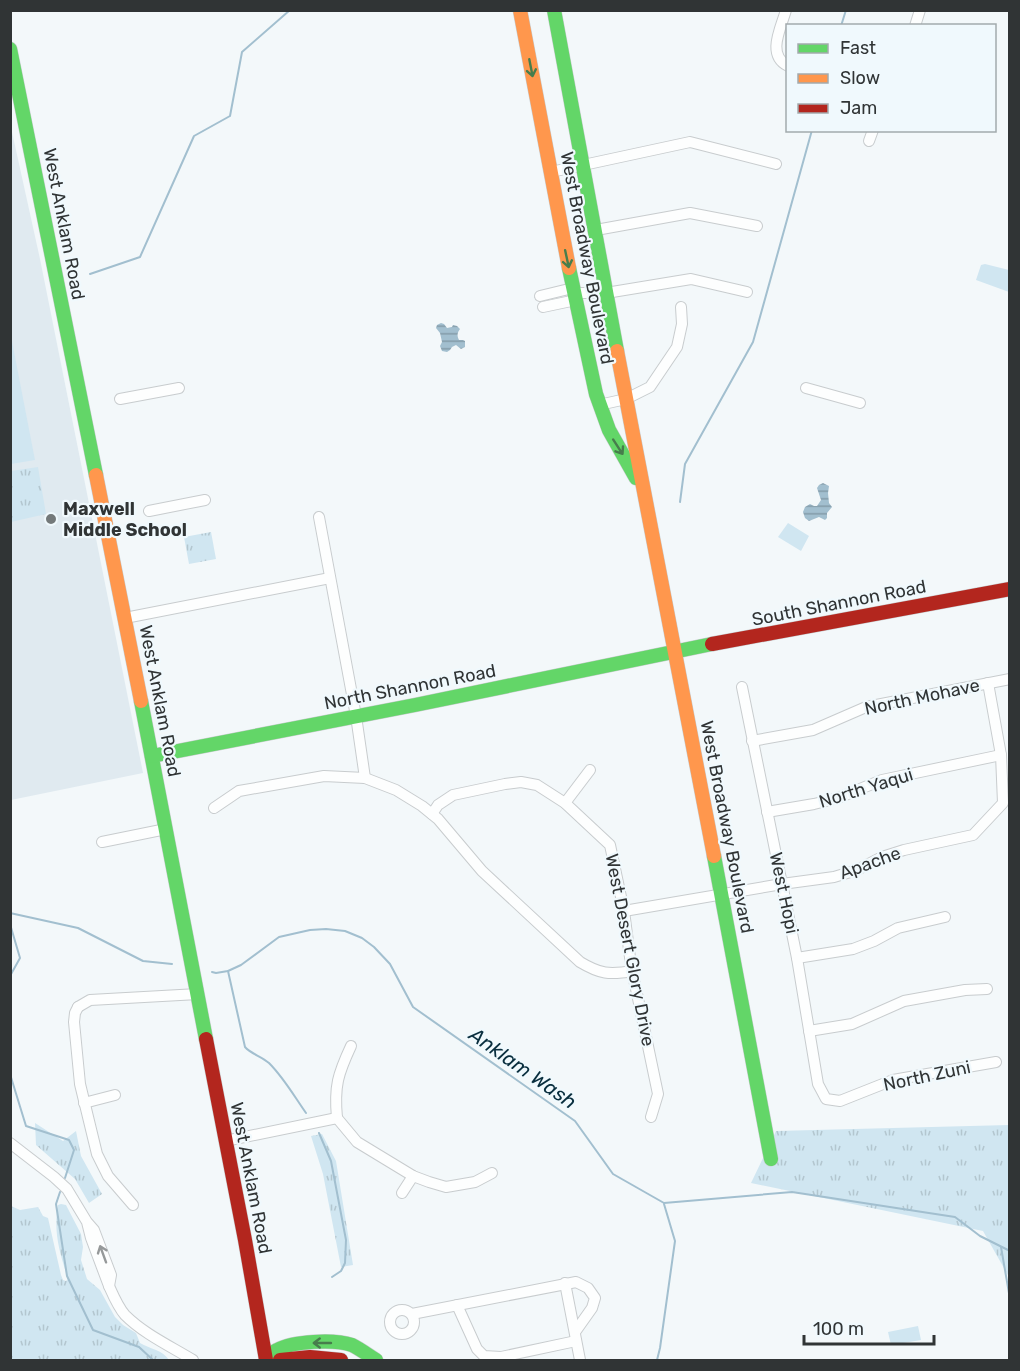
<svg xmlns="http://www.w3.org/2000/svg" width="1020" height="1371" font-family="Rubik,sans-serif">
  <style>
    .built { fill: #e0eaf0 }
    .grass { fill: url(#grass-tufts) }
    .garden { fill: #d0e6f1 }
    .water { fill: url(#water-rules) }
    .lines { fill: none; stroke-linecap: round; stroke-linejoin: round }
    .stream { stroke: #a2bfcf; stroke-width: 2 }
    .street-casing { stroke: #c8ccce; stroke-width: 12 }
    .fast-casing { stroke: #c8ccce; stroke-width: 15 }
    .slow-casing { stroke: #c8ccce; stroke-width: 15 }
    .jam-casing { stroke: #c8ccce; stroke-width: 15 }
    .street { stroke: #fdfefe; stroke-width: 10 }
    .fast { stroke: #63d668; stroke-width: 14 }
    .slow { stroke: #ff974d; stroke-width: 14 }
    .jam { stroke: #b3261e; stroke-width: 14 }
    .oneway { stroke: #477d4c }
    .oneway2 { stroke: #96999a }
    .poi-dot { fill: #74797a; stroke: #f0f9fd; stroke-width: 2 }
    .labels { text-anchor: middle; stroke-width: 4.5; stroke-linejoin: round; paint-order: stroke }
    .street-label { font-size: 18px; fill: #303435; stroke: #f0f9fd }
    .poi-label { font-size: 18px; font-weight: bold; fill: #303435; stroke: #f0f9fd; text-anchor: start }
    .water-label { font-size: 20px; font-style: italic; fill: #092e3e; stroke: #f0f9fd }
  </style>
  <defs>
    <pattern id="grass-tufts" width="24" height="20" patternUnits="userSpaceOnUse" patternTransform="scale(1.5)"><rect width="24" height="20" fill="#d0e6f1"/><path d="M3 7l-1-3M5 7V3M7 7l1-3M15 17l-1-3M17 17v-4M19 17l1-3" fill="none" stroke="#b3c6cf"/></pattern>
    <pattern id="water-rules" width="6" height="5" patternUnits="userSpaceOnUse" patternTransform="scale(1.5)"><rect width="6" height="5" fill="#a2bfcf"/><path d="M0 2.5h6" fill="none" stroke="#849ca9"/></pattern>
  </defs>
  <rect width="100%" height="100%" fill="#f3f8fa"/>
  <polygon class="built" points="10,123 40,259 143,773 11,800"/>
  <g class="grass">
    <polygon points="38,467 46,514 11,522 11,471"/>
    <polygon points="211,532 216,559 189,564 184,537"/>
    <polygon points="35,1123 63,1141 76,1131 81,1156 102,1194 89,1203 75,1179 36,1145"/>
    <polygon points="1009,1125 1009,1277 983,1231 751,1183 776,1131"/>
    <polygon points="322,1134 336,1161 353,1265 341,1267 323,1174 311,1136"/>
    <path d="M61 1204 66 1205 81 1234 83 1247 81 1260 87 1279 100 1290 115 1317 123 1325 136 1333 140 1343C150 1349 163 1350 169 1360H11V1206L20 1210 38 1207 43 1216 48 1218 61 1275 63 1280 66 1281 68 1279C60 1253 53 1233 58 1205Z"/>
  </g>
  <g class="garden">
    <polygon points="985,264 1009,270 1009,292 976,280 981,265"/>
    <polygon points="11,336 35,460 11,464 10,464"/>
    <polygon points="788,523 809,536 801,551 778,537"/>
    <polygon points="918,1326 921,1340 891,1345 888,1332"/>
  </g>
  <g class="water">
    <path d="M441 323 444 324 447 328 452 327 453 325 457 326 460 329C457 333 457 336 459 340H463L465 341V347L461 349 456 345 452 347 450 350 447 352 442 351 440 346 442 342 440 333 436 328 437 325Z"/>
    <polygon points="823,483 829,486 828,493 829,503 832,507 827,513 827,518 825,520 819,517 809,521 805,518 803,512 805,507 810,504 814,506 817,506 821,500 817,488 819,485"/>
  </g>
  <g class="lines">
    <g class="stream">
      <polyline points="841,26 846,10"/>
      <polyline points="90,274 140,257 194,136 230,116 242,52 290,10"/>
      <polyline points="680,502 685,464 753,342 812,130"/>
      <polyline points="10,913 78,928 143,961 172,964"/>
      <polyline points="10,924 20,958 10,976"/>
      <path d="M228 971 245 1047C251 1054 261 1056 269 1063 284 1078 294 1096 306 1113"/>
      <polyline points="212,972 216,973 228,971 241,965 279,937 310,930 326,929 345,931 362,938 374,947 390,964 413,1007 575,1121 613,1174 664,1203 792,1192 955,1217 980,1236 1010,1251"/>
      <polyline points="10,1074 26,1126 69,1140 74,1150 65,1178"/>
      <polyline points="319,1133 331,1161 346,1240 345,1263 341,1271 332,1277"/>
      <polyline points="60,1192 56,1204 67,1276 93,1330 139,1347 153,1360"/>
      <polyline points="1001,1247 1010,1299"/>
      <polyline points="657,1360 660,1348 675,1241 664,1204"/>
    </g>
    <defs>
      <g id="street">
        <path d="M786 10C781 28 766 55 788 66"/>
        <polyline points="915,26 920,10"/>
        <polyline points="869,141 873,130"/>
        <polyline points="551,172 690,142 776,164"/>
        <polyline points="596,230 690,213 757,226"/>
        <polyline points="575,293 606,293 691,279 747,292"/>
        <polyline points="540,296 573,288"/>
        <polyline points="543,307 576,300"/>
        <polyline points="806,388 860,403"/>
        <polyline points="120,399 179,388"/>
        <polyline points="599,405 626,399 650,387 677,347 682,324 681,307"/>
        <polyline points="149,511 205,500"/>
        <polyline points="319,517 356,716 365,778"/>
        <polyline points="125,618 330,578"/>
        <polyline points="742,687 797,958 818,1084 826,1099 840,1101 893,1080 996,1062"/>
        <polyline points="752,741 813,730 866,707 1010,679"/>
        <polyline points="565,803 590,770"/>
        <path d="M214 808 239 791 324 776 365 778 396 790 422 806 438 819 482 871 580 962C600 974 609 975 633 971"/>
        <polyline points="767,812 814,804 838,798 882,780 1001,755"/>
        <polyline points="432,814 438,805 453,795 505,784 521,782 537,785 565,803 610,845 624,911 631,965 658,1094 651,1117"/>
        <polyline points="102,842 166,829"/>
        <polyline points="624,911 782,884 834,877 857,870 882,857 904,850 973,835 1003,803 1001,755 988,683"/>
        <polyline points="797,958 853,949 874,941 898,928 945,917"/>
        <polyline points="78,1007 75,1013 74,1022 80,1084 97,1154 108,1176 133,1205"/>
        <polyline points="78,1007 90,1000 198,994"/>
        <polyline points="809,1031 852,1024 904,1001 965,990 987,989"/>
        <polyline points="84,1103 115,1095"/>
        <polyline points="337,1118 357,1142 413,1176 429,1182 446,1187 475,1182 492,1173"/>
        <path d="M337 1118C334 1086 338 1074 351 1046"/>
        <polyline points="225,1141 337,1118"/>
        <polyline points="10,1143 54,1177 67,1189 87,1222 94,1230 111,1275 109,1286 91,1238 87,1222"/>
        <polyline points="402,1193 413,1176"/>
        <polyline points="565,1283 580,1360"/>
        <path d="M109 1286C113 1295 118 1307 125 1315 144 1334 170 1346 193 1360"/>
        <polyline points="457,1305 477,1349 484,1356 501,1357 576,1341"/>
        <circle cx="402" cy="1322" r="12"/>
        <polyline points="412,1314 576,1282 588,1288 595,1298 592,1308 575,1332"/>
      </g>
      <g id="fast">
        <polyline points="554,10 617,351"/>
        <polyline points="10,49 96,475"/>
        <polyline points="569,268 596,394 609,430 636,478"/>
        <polyline points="141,701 206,1039"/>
        <polyline points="152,756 415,705 712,644"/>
        <polyline points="714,856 771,1159"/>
        <path d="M266 1359C269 1356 273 1352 277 1350 293 1341 334 1339 352 1345 360 1349 368 1355 376 1360"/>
      </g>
      <g id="slow">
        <polyline points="520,10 569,268"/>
        <polyline points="617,351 714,856"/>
        <polyline points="96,475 141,701"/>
      </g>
      <g id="jam">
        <polyline points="712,644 1010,589"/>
        <polyline points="206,1039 245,1240 266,1360"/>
        <polyline points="280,1360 310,1357 341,1360"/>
      </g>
    </defs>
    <use href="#street" class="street-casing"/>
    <use href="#fast" class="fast-casing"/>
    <use href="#slow" class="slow-casing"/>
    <use href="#jam" class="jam-casing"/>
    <use href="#street" class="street"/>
    <use href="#fast" class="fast"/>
    <use href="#slow" class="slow"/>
    <use href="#jam" class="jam"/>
  </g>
  <defs><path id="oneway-shaft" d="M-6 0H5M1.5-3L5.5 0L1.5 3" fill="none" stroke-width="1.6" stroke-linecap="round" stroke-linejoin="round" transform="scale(1.5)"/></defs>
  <g class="oneway">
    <use href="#oneway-shaft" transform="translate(531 68) rotate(79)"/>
    <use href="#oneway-shaft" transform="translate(567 259) rotate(78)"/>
    <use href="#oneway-shaft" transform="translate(618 447) rotate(57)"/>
    <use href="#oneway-shaft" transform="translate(322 1343) rotate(180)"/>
  </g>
  <use class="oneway2" href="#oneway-shaft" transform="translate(103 1254) rotate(-110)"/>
  <circle class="poi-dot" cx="51" cy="519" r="6"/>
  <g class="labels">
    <g class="street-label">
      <text transform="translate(64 224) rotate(79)" y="6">West Anklam Road</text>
      <text transform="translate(587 258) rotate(79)" y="6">West Broadway Boulevard</text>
      <text transform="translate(839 603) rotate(-11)" y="6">South Shannon Road</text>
      <text transform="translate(410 687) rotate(-11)" y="6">North Shannon Road</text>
      <text transform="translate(922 697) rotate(-12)" y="6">North Mohave</text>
      <text transform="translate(160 701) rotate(79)" y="6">West Anklam Road</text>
      <text transform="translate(866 788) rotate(-17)" y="6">North Yaqui</text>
      <text transform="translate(727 827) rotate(79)" y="6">West Broadway Boulevard</text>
      <text transform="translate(870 863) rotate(-20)" y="6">Apache</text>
      <text transform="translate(784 893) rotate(78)" y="6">West Hopi</text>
      <text transform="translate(630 950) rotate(79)" y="6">West Desert Glory Drive</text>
      <text transform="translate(927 1076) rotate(-12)" y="6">North Zuni</text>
      <text transform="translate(251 1178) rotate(79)" y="6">West Anklam Road</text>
    </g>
    <g class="poi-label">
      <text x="63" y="515">Maxwell<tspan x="63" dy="21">Middle School</tspan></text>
    </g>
    <g class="water-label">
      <text transform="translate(523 1068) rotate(35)" y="7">Anklam Wash</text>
    </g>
  </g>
  <rect width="1020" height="1371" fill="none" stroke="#303435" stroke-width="24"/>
  <rect x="786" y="24" width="210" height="108" fill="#f0f9fd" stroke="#a3aaad" stroke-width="1.5"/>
  <rect x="798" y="44" width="30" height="9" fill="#63d668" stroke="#a3aaad" stroke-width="1.5"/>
  <text x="840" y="54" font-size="18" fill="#303435">Fast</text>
  <rect x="798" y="74" width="30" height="9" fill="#ff974d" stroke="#a3aaad" stroke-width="1.5"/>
  <text x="840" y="84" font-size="18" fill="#303435">Slow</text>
  <rect x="798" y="104" width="30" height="9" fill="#b3261e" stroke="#a3aaad" stroke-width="1.5"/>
  <text x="840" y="114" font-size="18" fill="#303435">Jam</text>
  <path d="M804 1335v9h130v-9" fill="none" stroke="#303435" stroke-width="3"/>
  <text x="813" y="1335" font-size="18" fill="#303435" stroke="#f0f9fd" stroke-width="4.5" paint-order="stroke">100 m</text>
</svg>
